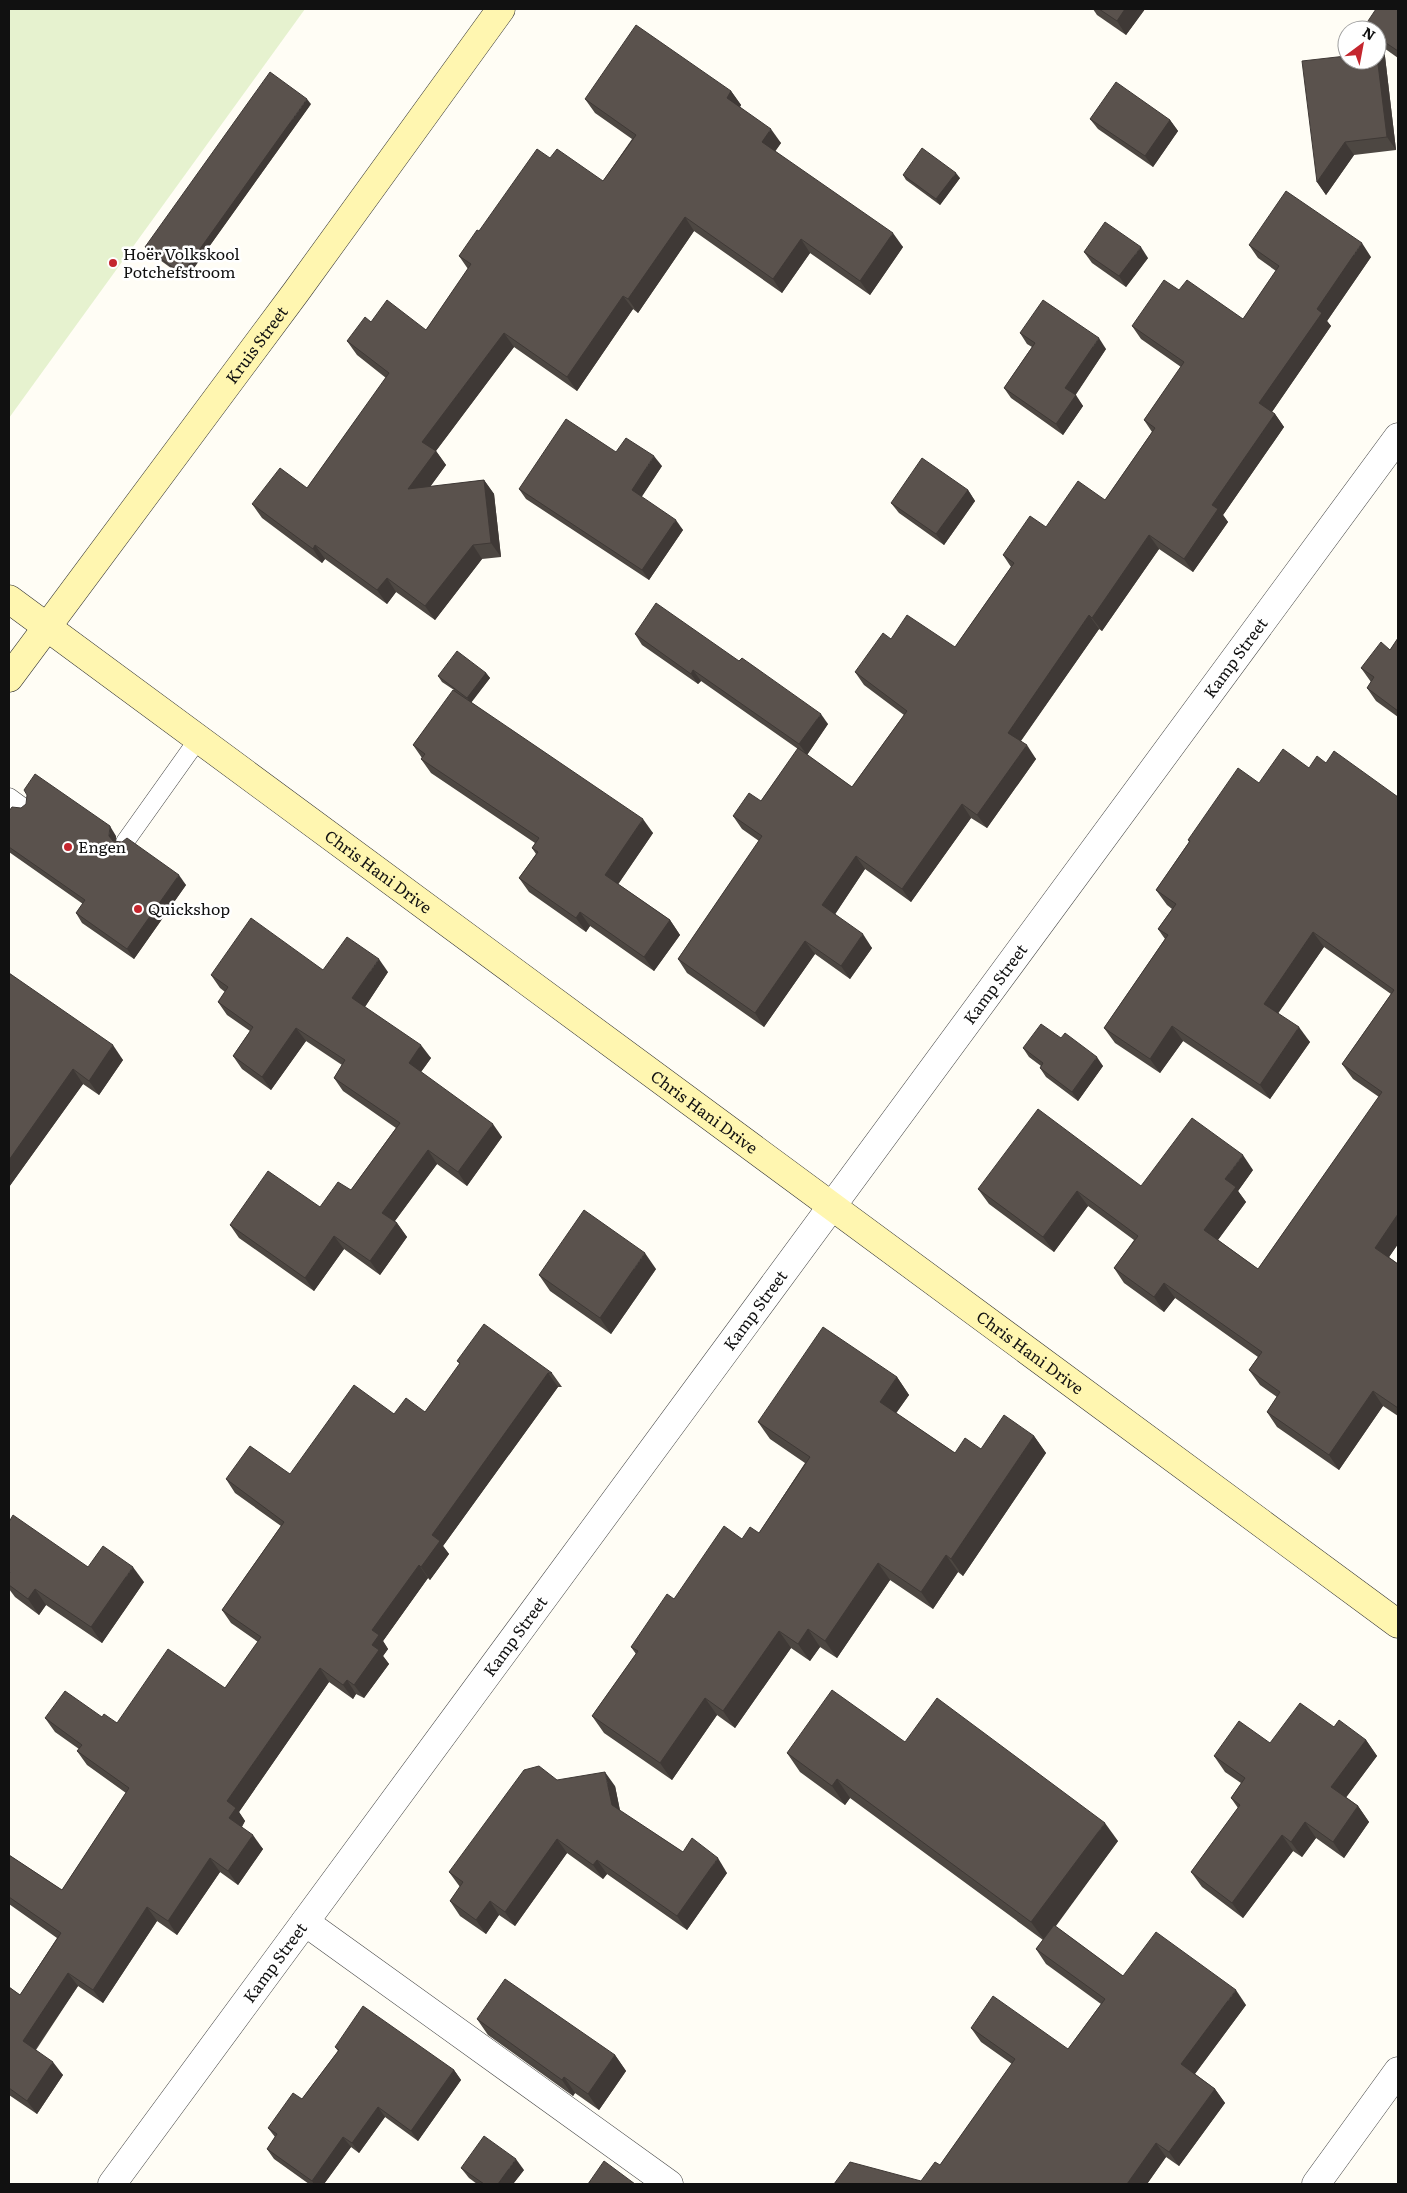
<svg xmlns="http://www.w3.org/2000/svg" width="1407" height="2193" font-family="Literata,serif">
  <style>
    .pitch { fill: #e6f2cf }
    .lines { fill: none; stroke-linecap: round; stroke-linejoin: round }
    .lane-casing { stroke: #444; stroke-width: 19 }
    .street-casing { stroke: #444; stroke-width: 29 }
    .secondary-casing { stroke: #333; stroke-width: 29 }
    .lane { stroke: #fff; stroke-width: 18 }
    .street { stroke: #fff; stroke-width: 28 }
    .secondary { stroke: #fff6b0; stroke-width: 28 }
    .wall { fill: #4d4742 }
    .shaded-wall { fill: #3f3936 }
    .building { fill: #5a524d; stroke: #3f3936 }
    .poi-dot { fill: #c4262e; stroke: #fff; stroke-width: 2 }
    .labels { text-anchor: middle; stroke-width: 5; stroke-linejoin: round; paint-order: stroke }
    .poi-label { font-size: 16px; fill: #111; stroke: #fff; text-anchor: start }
    .street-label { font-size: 16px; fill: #111; stroke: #fff }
  </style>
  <rect width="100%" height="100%" fill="#fffdf5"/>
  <polygon class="pitch" points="9,9 305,9 9,418"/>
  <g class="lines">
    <defs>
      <g id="lane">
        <polyline points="9,797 24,808"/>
        <polyline points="125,842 199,738"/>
      </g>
      <g id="street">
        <polyline points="305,1922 669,2184"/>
        <path id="s1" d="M112 2184 1398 437"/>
        <polyline points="1316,2184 1398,2071"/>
      </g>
      <g id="secondary">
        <path id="s2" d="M9 599 1398 1624"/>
        <path id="s3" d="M9 678 296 292 501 9"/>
      </g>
    </defs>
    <use href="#lane" class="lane-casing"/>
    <use href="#street" class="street-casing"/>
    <use href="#secondary" class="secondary-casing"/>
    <use href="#lane" class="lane"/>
    <use href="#street" class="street"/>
    <use href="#secondary" class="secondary"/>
  </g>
  <g class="wall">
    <polygon points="1093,9 1145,9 1126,35 1097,15"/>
    <polygon points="1398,9 1398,58 1384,48 1396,150 1354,155 1326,195 1317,182 1377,60 1377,30"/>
    <polygon points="731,91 741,105 740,107 781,143 775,151 903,247 870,295 810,253 782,293 694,231 638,313 633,309 577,391 514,347 436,451 446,465 430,487 484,480 494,494 501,557 482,559 435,620 396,592 387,604 325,559 322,563 262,518 252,504 307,488 386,378 357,355 347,341 371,322 426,330 468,269 459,256 479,231 550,158 603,181 632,139 595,113 585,99"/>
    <polygon points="311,104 186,279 149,252 145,247"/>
    <polygon points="1090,119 1170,120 1178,131 1153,167 1098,129"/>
    <polygon points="903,175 960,178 940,205 906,180"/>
    <polygon points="1249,245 1371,257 1327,321 1331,326 1272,412 1275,414 1284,427 1223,515 1228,522 1193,572 1159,549 1102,631 1099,629 1021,741 1036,759 987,828 971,818 911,902 865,869 835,914 872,948 850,979 815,954 764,1027 687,973 678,959 759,841 742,829 733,816 761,801 798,749 701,681 698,684 642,645 635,634 828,724 807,755 852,787 904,715 864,685 855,672 891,639 955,647 1011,567 1003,555 1046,527 1105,500 1152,432 1144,420 1181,367 1141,339 1132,326 1179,290 1243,319 1276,271 1258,258"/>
    <polygon points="1084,252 1148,258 1126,287 1092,263"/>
    <polygon points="1020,333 1106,349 1075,395 1083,406 1063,435 1011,398 1004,388 1032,347 1027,344"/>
    <polygon points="662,466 641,497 683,530 649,580 526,499 519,489"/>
    <polygon points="968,490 975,501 944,545 899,513 891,503"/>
    <polygon points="1398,638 1398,717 1376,701 1367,688 1371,682 1361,668 1390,650"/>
    <polygon points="486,673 490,678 471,702 653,833 618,884 670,920 680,935 654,971 590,926 586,932 529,892 519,878 536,854 532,848 535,843 431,773 421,759 422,758 413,745 454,690 442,682 438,676"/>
    <polygon points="1326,763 1398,797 1398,1244 1389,1257 1398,1264 1398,1416 1383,1406 1339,1470 1277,1427 1267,1412 1277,1397 1260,1385 1249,1370 1258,1357 1175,1298 1164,1312 1124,1283 1114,1268 1134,1240 1088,1206 1054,1252 989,1204 978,1189 1141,1186 1253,1170 1238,1191 1246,1202 1218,1240 1258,1269 1379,1097 1353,1079 1342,1064 1391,994 1324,947 1278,1013 1310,1042 1270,1099 1183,1041 1160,1073 1115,1043 1104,1028 1165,939 1158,929 1172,909 1167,905 1156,890 1189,842 1188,840 1259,783"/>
    <polygon points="9,811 116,836 116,842 186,885 134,959 82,923 76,913 83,904 9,852"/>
    <polygon points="388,972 365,1007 431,1058 421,1072 502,1137 467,1186 437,1164 395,1221 397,1223 407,1237 380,1275 344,1249 314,1291 239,1238 230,1225 320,1207 351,1190 396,1128 343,1091 334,1078 342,1065 306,1041 271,1090 242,1069 233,1056 250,1031 227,1015 218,1002 225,992 220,988 211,975"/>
    <polygon points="9,973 123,1060 99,1095 83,1084 9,1187"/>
    <polygon points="1061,1038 1103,1066 1078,1101 1046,1077 1040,1068 1041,1066 1029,1057 1023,1048"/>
    <polygon points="656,1269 611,1334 550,1291 539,1275"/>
    <polygon points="457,1361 552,1373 562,1387 558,1387 443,1546 449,1554 430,1580 428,1578 383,1641 388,1649 383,1656 389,1664 364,1698 356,1694 353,1699 329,1682 239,1812 245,1821 242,1827 263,1849 238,1885 220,1872 177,1935 157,1921 103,2003 78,1986 36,2050 63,2075 37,2114 9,2095 9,1987 20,1995 57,1938 9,1904 9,1855 62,1890 126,1793 87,1765 77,1751 79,1749 55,1732 45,1718 102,1717 117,1723 225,1688 258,1642 231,1623 222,1610 281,1526 235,1493 226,1479 290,1474 394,1414 425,1412 460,1364"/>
    <polygon points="897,1377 909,1395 896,1413 955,1453 981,1449 1034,1436 1046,1453 963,1576 958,1572 933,1609 890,1580 837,1658 820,1647 810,1661 791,1648 735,1728 717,1715 672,1780 604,1733 592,1716 636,1654 631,1647 674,1599 742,1539 759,1533 805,1463 770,1439 758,1422"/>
    <polygon points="9,1522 88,1567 144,1582 102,1643 46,1605 39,1615 15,1597 9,1589"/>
    <polygon points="1334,1727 1366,1740 1377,1756 1346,1797 1358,1806 1369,1822 1344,1858 1316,1838 1302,1857 1293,1851 1243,1918 1202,1887 1191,1872 1238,1808 1231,1798 1241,1783 1225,1772 1214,1756 1270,1743"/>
    <polygon points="905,1742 1118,1841 1055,1926 1123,1976 1246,2005 1195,2074 1215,2089 1225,2103 1179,2166 1166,2157 1147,2184 834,2184 921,2181 940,2165 1012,2064 981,2042 971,2028 1068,2049 1101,2004 1046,1964 1036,1949 1043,1940 850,1798 845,1805 800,1772 787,1753"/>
    <polygon points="557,1780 615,1786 620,1811 683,1852 727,1873 687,1930 607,1874 603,1879 567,1853 515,1926 499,1915 486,1934 460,1916 450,1901 460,1887 449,1872"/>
    <polygon points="477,2019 615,2055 626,2071 599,2110 575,2093 573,2096 488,2035"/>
    <polygon points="335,2047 454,2070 461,2080 418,2141 385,2117 359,2153 351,2147 324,2184 309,2184 274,2159 267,2149 275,2137 268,2128 302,2099 338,2051"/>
    <polygon points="461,2168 524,2170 513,2184 477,2184 469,2178"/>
  </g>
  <g class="shaded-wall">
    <polygon points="1125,9 1145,9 1126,35 1117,21"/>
    <polygon points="1377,39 1384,48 1396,150 1387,137 1377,56"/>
    <polygon points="731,91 741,105 737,112 727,98"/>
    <polygon points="307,99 311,104 186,279 182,274"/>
    <polygon points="1170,120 1178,131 1153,167 1145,156"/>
    <polygon points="771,129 781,143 772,156 762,142"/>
    <polygon points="1345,142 1354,155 1326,195 1317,182"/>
    <polygon points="956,173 960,178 940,205 936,199"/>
    <polygon points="685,217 694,231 638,313 628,299"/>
    <polygon points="893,233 903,247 870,295 860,281"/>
    <polygon points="801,239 810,253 782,293 773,279"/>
    <polygon points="1362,243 1371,257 1327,321 1331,326 1269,416 1259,403 1317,309"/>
    <polygon points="1141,247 1148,258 1126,287 1119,276"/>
    <polygon points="623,296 633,309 577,391 567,377"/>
    <polygon points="504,333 514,347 432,456 422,442"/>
    <polygon points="1099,338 1106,349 1073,399 1065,388"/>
    <polygon points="1076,395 1083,406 1063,435 1056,424"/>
    <polygon points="1275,414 1284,427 1223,515 1228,522 1193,572 1184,559 1212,505"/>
    <polygon points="436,451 446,465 418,503 408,489"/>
    <polygon points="654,456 662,466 639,501 632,490"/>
    <polygon points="484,480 494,494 501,557 491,543"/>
    <polygon points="968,490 975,501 944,545 936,534"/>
    <polygon points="676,520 683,530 649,580 642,570"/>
    <polygon points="1149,535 1159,549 1102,631 1092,618"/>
    <polygon points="315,545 325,559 322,563 313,549"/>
    <polygon points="473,545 482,559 435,620 425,606"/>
    <polygon points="387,578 396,592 387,604 377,590"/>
    <polygon points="1089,615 1099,629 1017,746 1008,733"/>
    <polygon points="693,670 701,681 698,684 691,674"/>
    <polygon points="486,673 490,678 471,703 467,698"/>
    <polygon points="821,714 828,724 807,755 799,744"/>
    <polygon points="1027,745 1036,759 987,828 977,815"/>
    <polygon points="962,804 971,818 911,902 902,889"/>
    <polygon points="643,819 653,833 615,889 605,875"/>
    <polygon points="110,826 116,836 115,846 109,836"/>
    <polygon points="856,856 865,869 832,919 822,905"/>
    <polygon points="179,875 186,885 134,959 127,949"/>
    <polygon points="580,912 590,926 586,932 576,918"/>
    <polygon points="670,920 680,935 654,971 644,957"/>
    <polygon points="1313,932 1324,947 1275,1018 1264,1004"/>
    <polygon points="863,934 872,948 850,979 841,966"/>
    <polygon points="805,941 815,954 764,1027 755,1013"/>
    <polygon points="379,959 388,972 362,1011 352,998"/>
    <polygon points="1172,1026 1183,1041 1160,1073 1150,1059"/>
    <polygon points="1299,1027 1310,1042 1270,1099 1260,1085"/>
    <polygon points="296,1028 306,1041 271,1090 262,1077"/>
    <polygon points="113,1045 123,1060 99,1095 89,1081"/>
    <polygon points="421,1045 431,1058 418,1076 409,1063"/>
    <polygon points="1097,1057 1103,1066 1078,1101 1072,1092"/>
    <polygon points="73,1069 83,1084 9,1187 9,1160"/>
    <polygon points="493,1124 502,1137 467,1186 458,1172"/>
    <polygon points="428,1150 437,1164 391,1226 382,1213"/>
    <polygon points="1243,1155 1253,1170 1238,1191 1246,1202 1214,1245 1204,1230 1225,1179"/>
    <polygon points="1077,1191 1088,1206 1054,1252 1043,1237"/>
    <polygon points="1398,1214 1398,1244 1385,1263 1375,1248"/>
    <polygon points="397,1223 407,1237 380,1275 370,1261"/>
    <polygon points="334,1236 344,1249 314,1291 305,1278"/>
    <polygon points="645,1253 656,1269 611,1334 600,1318"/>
    <polygon points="1164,1283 1175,1298 1164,1312 1154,1297"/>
    <polygon points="548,1373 558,1387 443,1546 449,1554 430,1580 421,1567 432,1535"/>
    <polygon points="897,1377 909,1395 892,1419 880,1402"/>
    <polygon points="1373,1391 1383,1406 1339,1470 1329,1455"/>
    <polygon points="1034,1436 1046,1453 963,1576 951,1559"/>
    <polygon points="946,1555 958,1572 933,1609 921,1592"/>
    <polygon points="878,1563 890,1580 837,1658 825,1641"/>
    <polygon points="419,1565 428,1578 383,1641 388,1649 383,1656 389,1664 364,1698 354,1685 372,1645 372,1630"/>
    <polygon points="133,1567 144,1582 102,1643 91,1627"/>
    <polygon points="35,1589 46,1605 39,1615 28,1599"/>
    <polygon points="808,1629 820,1647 810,1661 798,1644"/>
    <polygon points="779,1631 791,1648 735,1728 723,1711"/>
    <polygon points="320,1668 329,1682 239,1812 245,1821 238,1832 229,1818 227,1801"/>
    <polygon points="347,1680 356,1694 353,1699 343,1685"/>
    <polygon points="705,1698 717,1715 672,1780 660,1763"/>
    <polygon points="1366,1740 1377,1756 1342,1803 1331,1787"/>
    <polygon points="605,1772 615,1786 622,1820 612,1805"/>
    <polygon points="837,1779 850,1798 845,1805 832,1786"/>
    <polygon points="1358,1806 1369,1822 1344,1858 1333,1842"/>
    <polygon points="1305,1822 1316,1838 1302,1857 1291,1842"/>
    <polygon points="1105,1823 1118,1841 1045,1941 1031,1922"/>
    <polygon points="253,1835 263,1849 238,1885 228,1871"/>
    <polygon points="1282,1835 1293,1851 1243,1918 1232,1903"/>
    <polygon points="557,1839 567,1853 515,1926 505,1912"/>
    <polygon points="210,1858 220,1872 177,1935 168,1921"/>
    <polygon points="718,1858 727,1873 687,1930 677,1916"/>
    <polygon points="597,1860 607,1874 603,1879 593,1865"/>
    <polygon points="490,1901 499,1915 486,1934 476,1920"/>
    <polygon points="147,1907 157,1921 103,2003 93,1990"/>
    <polygon points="68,1973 78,1986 32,2054 23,2041"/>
    <polygon points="1236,1990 1246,2005 1191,2079 1181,2064"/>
    <polygon points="615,2055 626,2071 599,2110 588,2094"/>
    <polygon points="53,2062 63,2075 37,2114 27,2101"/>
    <polygon points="454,2070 461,2080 418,2141 411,2131"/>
    <polygon points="564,2077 575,2093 573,2096 562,2080"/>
    <polygon points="1215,2089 1225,2103 1179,2166 1169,2152"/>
    <polygon points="378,2107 385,2117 359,2153 352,2143"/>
    <polygon points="343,2137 351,2147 324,2184 314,2184 312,2181"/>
    <polygon points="1156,2143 1166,2157 1147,2184 1127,2184"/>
    <polygon points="516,2159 524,2170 513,2184 498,2184"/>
  </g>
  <g class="building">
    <polygon points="1099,9 1125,9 1117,21"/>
    <polygon points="1376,9 1398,9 1398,51 1377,37 1377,30 1362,30"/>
    <polygon points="636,25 731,91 727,98 771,129 762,142 893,233 860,281 801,239 773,279 685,217 628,299 623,296 567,377 504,333 422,442 436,451 408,489 484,480 491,543 473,545 425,606 387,578 377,590 315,545 313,549 252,504 280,468 307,488 389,373 347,341 365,317 371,322 387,300 426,330 471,264 459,256 477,230 479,231 537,149 550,158 557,149 603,181 636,135 585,99"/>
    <polygon points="1347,54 1347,60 1377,60 1377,56 1387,137 1345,142 1317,182 1302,61 1346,56"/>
    <polygon points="270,72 307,99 182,274 145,247"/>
    <polygon points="1116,82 1170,120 1145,156 1090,119"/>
    <polygon points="922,148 956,173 936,199 903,175"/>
    <polygon points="1286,191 1362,243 1317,309 1322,313 1259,403 1275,414 1212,505 1218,509 1184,559 1149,535 1092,618 1089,615 1008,733 1027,745 977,815 962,804 902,889 856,856 822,905 863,934 841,966 805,941 755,1013 678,959 762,836 733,816 749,793 761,801 798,748 852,787 907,711 855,672 883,633 891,639 907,615 955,647 1014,563 1003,555 1030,516 1046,527 1078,481 1105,500 1155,428 1144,420 1184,362 1132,326 1164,280 1179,290 1187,280 1243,319 1279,266 1249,245"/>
    <polygon points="1105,222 1141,247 1119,276 1084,252"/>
    <polygon points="1043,300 1099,338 1065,388 1076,395 1056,424 1004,388 1035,343 1020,333"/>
    <polygon points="566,419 616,452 626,438 654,456 632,490 676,520 642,570 519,489"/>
    <polygon points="922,458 968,490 936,534 891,503"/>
    <polygon points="656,603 739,661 742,658 821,714 799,744 693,670 691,674 635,634"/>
    <polygon points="1398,638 1398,711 1367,688 1374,677 1361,668 1381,642 1390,650"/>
    <polygon points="457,651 486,673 467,698 438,676"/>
    <polygon points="453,690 643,819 605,875 670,920 644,957 580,912 576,918 519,878 538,852 532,848 539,838 421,759 425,754 413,745"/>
    <polygon points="1283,749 1309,768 1317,756 1326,763 1334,751 1398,797 1398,1214 1375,1248 1398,1264 1398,1408 1373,1391 1329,1455 1267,1412 1280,1392 1249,1370 1262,1352 1164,1283 1154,1297 1114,1268 1138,1236 1077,1191 1043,1237 978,1189 1038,1109 1141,1186 1192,1118 1243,1155 1225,1179 1236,1187 1204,1230 1258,1269 1382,1092 1342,1064 1394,990 1313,932 1264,1004 1299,1027 1260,1085 1172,1026 1150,1059 1104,1028 1168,935 1158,929 1176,904 1156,890 1190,841 1188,840 1238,768 1259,783"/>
    <polygon points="35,774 110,826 109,836 113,841 122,842 127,838 179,875 127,949 76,913 85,900 9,847 9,811 12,807 21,808 26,804 27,795 24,790"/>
    <polygon points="251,918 323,970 347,937 379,959 352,998 421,1045 409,1063 493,1124 458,1172 428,1150 382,1213 397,1223 370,1261 334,1236 305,1278 230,1225 268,1171 320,1207 338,1182 351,1190 400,1123 334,1078 345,1060 296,1028 262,1077 233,1056 253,1027 218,1002 228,987 211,975"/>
    <polygon points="9,973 113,1045 89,1081 73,1069 9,1160"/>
    <polygon points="1041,1024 1061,1038 1065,1033 1097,1057 1072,1092 1040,1068 1043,1063 1023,1048"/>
    <polygon points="584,1210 645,1253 600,1318 539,1275"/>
    <polygon points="484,1324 552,1373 548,1373 432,1535 440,1541 421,1567 419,1565 372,1630 379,1635 372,1645 379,1650 354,1685 347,1680 343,1685 320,1668 227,1801 236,1808 229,1818 253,1835 228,1871 210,1858 168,1921 147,1907 93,1990 68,1973 23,2041 53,2062 27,2101 9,2088 9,1987 20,1995 61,1933 9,1897 9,1855 62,1890 129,1788 77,1751 82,1745 45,1718 65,1691 102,1717 104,1714 117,1723 168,1649 225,1688 261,1637 222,1610 284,1522 226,1479 250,1446 290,1474 354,1385 394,1414 406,1398 425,1412 460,1363 457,1361"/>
    <polygon points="823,1327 897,1377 880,1402 955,1453 965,1438 981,1449 1004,1415 1034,1436 951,1559 946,1555 921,1592 878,1563 825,1641 808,1629 798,1644 779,1631 723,1711 705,1698 660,1763 592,1716 638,1651 631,1647 667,1594 674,1599 724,1526 742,1539 750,1527 759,1533 810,1457 758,1422"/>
    <polygon points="13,1515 88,1567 103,1546 133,1567 91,1627 35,1589 28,1599 9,1585 9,1574 10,1572 9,1571 9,1522"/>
    <polygon points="832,1690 905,1742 937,1698 1105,1823 1031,1922 837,1779 832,1786 787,1753"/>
    <polygon points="1300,1703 1334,1727 1339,1720 1366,1740 1331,1787 1358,1806 1333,1842 1305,1822 1291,1842 1282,1835 1232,1903 1191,1872 1240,1805 1231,1798 1245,1778 1214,1756 1239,1721 1270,1743"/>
    <polygon points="539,1766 557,1780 605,1772 612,1805 683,1852 692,1838 718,1858 677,1916 597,1860 593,1865 557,1839 505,1912 490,1901 476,1920 450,1901 463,1882 449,1872 524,1770"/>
    <polygon points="1054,1925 1123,1976 1156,1932 1236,1990 1181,2064 1215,2089 1169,2152 1156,2143 1127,2184 834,2184 850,2162 921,2181 935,2162 940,2165 1015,2059 971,2028 993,1996 1068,2049 1105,1999 1036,1949"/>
    <polygon points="505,1979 615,2055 588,2094 564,2077 562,2080 477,2019"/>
    <polygon points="363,2006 454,2070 411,2131 378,2107 352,2143 343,2137 312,2181 267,2149 277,2134 268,2128 293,2093 302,2099 339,2050 335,2047"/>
    <polygon points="484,2136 516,2159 498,2184 484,2184 461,2168"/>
    <polygon points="604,2161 635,2184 588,2184"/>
  </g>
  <g class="poi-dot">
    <circle cx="113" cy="263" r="5"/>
    <circle cx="68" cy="847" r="5"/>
    <circle cx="138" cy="909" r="5"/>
  </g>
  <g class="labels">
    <g class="poi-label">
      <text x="123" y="260">Hoër Volkskool<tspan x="123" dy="18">Potchefstroom</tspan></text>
      <text x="78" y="853">Engen</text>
      <text x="148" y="915">Quickshop</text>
    </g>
    <g class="street-label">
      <text dy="6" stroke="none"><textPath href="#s3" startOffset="415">Kruis Street</textPath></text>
      <text dy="6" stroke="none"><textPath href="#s1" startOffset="1895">Kamp Street</textPath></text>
      <text dy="6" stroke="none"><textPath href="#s2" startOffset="459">Chris Hani Drive</textPath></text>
      <text dy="6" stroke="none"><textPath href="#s1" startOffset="1490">Kamp Street</textPath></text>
      <text dy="6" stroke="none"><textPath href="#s2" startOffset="864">Chris Hani Drive</textPath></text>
      <text dy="6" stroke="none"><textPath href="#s1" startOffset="1085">Kamp Street</textPath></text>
      <text dy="6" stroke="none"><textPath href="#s2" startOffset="1269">Chris Hani Drive</textPath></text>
      <text dy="6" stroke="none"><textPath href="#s1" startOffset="680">Kamp Street</textPath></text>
      <text dy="6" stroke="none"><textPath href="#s1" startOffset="275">Kamp Street</textPath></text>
    </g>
  </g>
  <rect width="1407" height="2193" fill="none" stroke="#111111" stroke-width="20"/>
  <g transform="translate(1362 45) rotate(32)"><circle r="24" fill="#ffffff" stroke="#a0a0a0"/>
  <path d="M0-4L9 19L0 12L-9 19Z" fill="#c4262e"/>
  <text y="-8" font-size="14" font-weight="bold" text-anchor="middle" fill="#111111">N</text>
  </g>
</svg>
